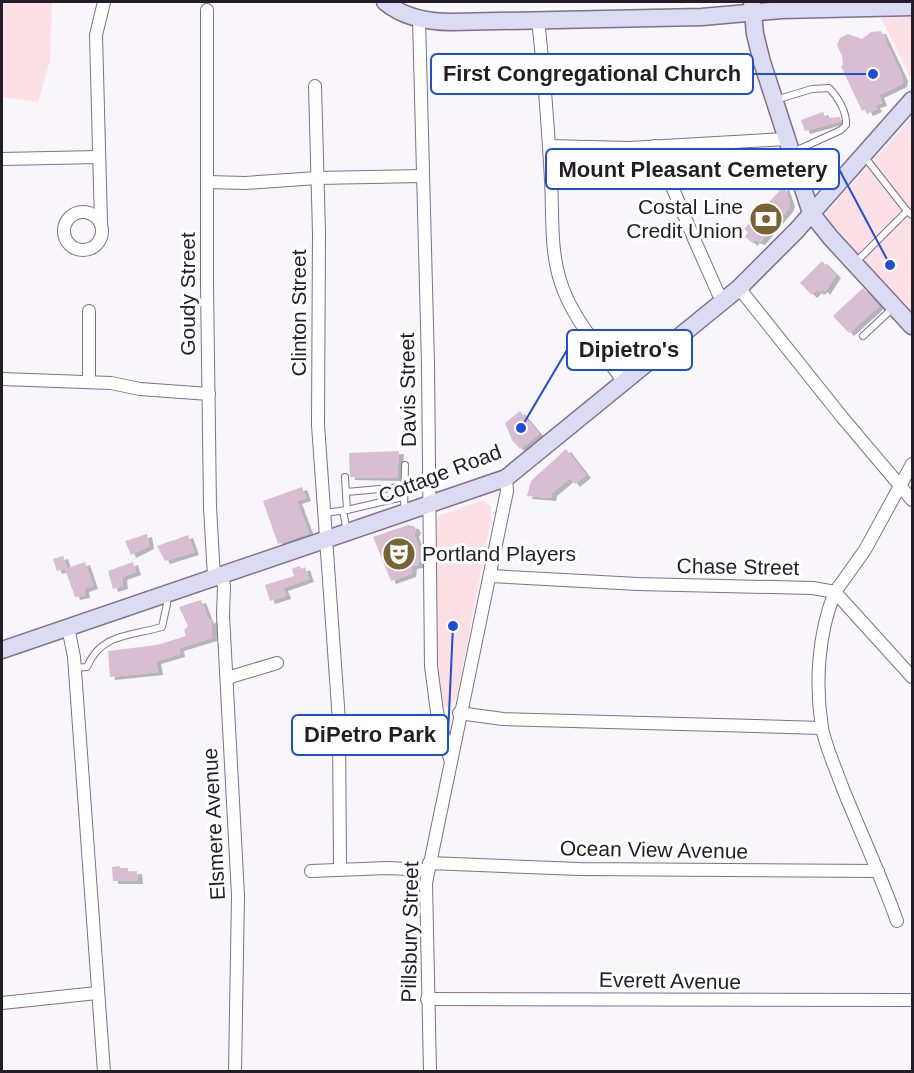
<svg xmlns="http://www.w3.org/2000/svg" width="914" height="1073" font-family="Helvetica,sans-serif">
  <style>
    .green { fill: #fce0e5 }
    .building { fill: #d9bdd0; filter: url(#shadow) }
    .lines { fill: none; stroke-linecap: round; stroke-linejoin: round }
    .lane-casing { stroke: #7e7089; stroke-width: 8 }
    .street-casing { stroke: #7e7089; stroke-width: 14 }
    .secondary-casing { stroke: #7e7089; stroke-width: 19 }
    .lane { stroke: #fff; stroke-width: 6 }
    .street { stroke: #fff; stroke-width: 12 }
    .secondary { stroke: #dbdbf3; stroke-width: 16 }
    .labels { text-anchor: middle; stroke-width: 6; stroke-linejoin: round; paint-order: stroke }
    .poi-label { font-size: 21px; fill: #231d27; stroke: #fff; text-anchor: end }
    .street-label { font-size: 21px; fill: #231d27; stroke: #fff }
    .leader { fill: none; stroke: #1d4ed8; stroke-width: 2 }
    .callout-dot { fill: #1d4ed8; stroke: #fff; stroke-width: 2 }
    .callout { fill: #fff; stroke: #1d4ed8; stroke-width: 2 }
    .callout-label { font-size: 22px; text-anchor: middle; font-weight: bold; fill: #231d27 }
  </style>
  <defs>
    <filter id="shadow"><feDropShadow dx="5" dy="3" stdDeviation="0" flood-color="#0004"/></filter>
  </defs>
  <rect width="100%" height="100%" fill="#f8f5fb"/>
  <g class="green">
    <polygon points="2,2 52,2 50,60 38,102 2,97"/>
    <polygon points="912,15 912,74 910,76 880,16"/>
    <polygon points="912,118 912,314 824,215"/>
    <path d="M483 500 491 506V520L457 696 450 707H444C426 672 435 559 438 516Z"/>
  </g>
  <g class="building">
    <polygon points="881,31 903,78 902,84 879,95 882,103 875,105 877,109 868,113 866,109 862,111 841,66 843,65 842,56 837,45 840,38 848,34 862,39 871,32"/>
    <polygon points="823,112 826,118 840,117 841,121 805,131 801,120"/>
    <polygon points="784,186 790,204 788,209 760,242 754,240 753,243 745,237 748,232 744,229"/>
    <polygon points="822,261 836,275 825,292 823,289 819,292 817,290 812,295 800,283"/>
    <polygon points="863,288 879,306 849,333 833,316"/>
    <polygon points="520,411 539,434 520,449 512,440 505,423"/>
    <polygon points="566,449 586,475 575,484 570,478 552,493 551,498 527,496 531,481"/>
    <polygon points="399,451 397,478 350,477 349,453"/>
    <polygon points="302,487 306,498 297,501 309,533 278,544 263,501"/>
    <polygon points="408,525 414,526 416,530 414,534 419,549 418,565 412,566 411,574 391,581 373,537"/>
    <polygon points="147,534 149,546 131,555 125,541"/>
    <polygon points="188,535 194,552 165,561 157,546"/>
    <polygon points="63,556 67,568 57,571 53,559"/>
    <polygon points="85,562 93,586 84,589 85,595 75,597 65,569"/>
    <polygon points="133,562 136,572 122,577 123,586 113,589 108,571"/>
    <polygon points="300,566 301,569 305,567 309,579 283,588 286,596 270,601 265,585 294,576 292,569"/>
    <polygon points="201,600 209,621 212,619 212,638 179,648 180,654 156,661 158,672 110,677 108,651 157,645 186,636 184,630 188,626 179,607"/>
    <polygon points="120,866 120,868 128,868 128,872 137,871 138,881 113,881 112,867"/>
  </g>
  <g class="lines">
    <defs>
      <g id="lane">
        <path d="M775 100 812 89 829 88C838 97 847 112 846 125L841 130 793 152"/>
        <polyline points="864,156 907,211"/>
        <polyline points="855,263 907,211 912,215"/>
        <polyline points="863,336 894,307"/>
        <polyline points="345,477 347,510"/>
        <polyline points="346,492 403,487"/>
        <polyline points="343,511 347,531"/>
        <polyline points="404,512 405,465"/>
        <polyline points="324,513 347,510 403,497"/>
        <path d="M75 668 87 667C101 633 131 636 162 627L167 604 166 595"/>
      </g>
      <g id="street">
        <polyline points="207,10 207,284 210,507 214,577"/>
        <polyline points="419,19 428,364 431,666 437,712 450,759"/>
        <path d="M538 20C544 73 548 126 551 180 553 213 550 248 560 280 571 318 601 349 623 381"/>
        <polyline points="315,86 319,233 318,425 339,721 340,870"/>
        <polyline points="549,146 629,148 786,139"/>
        <polyline points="655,146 695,241 718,293 725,300"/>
        <polyline points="2,159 98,157"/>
        <polyline points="207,182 245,183 317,178 423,176"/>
        <circle cx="83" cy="231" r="19"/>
        <polyline points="101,223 96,35 104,2"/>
        <polyline points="739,288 842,417 912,500"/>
        <polyline points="2,379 111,383 140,389 209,394"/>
        <polyline points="89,382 89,311"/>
        <polyline points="221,575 224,586 223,615 238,895 235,1072"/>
        <polyline points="491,576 638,584 813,588 835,592 865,550 912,464"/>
        <polyline points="68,627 74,657 104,1072"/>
        <polyline points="227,678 277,663"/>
        <polyline points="459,713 503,719 822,728"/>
        <polyline points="429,863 579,869 878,871"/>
        <polyline points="311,871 388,868 428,870"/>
        <path d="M897 921C881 876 861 833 843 789 836 769 826 748 822 728 815 684 818 633 835 592L912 677"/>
        <polyline points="427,999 912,1000"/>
        <polyline points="2,1003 97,993"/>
        <polyline points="430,1072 426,883 507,491 506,478"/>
      </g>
      <g id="secondary">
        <path d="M385 2C404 18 428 22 452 22L702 17 782 10 912 7"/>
        <polyline points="752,2 755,34 762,62 811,213 831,238 912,326"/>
        <polyline points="2,650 506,478 739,288 796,231 912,100"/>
      </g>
    </defs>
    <use href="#lane" class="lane-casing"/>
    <use href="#street" class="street-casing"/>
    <use href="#secondary" class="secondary-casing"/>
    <use href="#lane" class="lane"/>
    <use href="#street" class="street"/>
    <use href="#secondary" class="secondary"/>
  </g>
  <defs>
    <symbol id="bank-disc" viewBox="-11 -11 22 22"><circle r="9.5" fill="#786332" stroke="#fff"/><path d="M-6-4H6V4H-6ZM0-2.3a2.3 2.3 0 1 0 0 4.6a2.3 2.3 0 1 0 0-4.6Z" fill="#fff"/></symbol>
    <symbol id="theatre-disc" viewBox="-11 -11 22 22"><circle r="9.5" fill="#786332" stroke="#fff"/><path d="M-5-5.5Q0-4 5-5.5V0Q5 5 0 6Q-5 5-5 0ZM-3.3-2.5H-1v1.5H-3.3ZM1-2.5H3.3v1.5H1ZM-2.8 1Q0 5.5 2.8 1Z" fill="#fff"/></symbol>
  </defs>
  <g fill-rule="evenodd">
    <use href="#bank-disc" x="747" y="200" width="38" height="38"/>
    <use href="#theatre-disc" x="380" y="535" width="38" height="38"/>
  </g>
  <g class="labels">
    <g class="poi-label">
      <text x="743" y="214">Costal Line<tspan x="743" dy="24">Credit Union</tspan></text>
      <text x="422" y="561" text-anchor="start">Portland Players</text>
    </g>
    <g class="street-label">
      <text transform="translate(188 294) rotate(-90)" y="7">Goudy Street</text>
      <text transform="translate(299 313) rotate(-90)" y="7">Clinton Street</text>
      <text transform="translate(408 390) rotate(-91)" y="7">Davis Street</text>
      <text transform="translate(440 474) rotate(-21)" y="7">Cottage Road</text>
      <text transform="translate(738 567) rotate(1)" y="7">Chase Street</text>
      <text transform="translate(214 824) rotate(-93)" y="7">Elsmere Avenue</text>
      <text transform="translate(654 850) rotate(1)" y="7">Ocean View Avenue</text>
      <text transform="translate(410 932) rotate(-89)" y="7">Pillsbury Street</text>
      <text transform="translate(670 981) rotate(1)" y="7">Everett Avenue</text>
    </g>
  </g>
  <path class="leader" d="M873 74L753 74M890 265L839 169M521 428L567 350M453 626L448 735"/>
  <g class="callout-dot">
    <circle cx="873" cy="74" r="6"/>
    <circle cx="890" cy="265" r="6"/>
    <circle cx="521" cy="428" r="6"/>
    <circle cx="453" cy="626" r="6"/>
  </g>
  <g class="callout">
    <rect x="431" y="54" width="322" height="40" rx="6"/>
    <rect x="546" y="149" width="293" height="40" rx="6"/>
    <rect x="567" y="330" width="125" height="40" rx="6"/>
    <rect x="292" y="715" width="156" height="40" rx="6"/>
  </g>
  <g class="callout-label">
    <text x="592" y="81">First Congregational Church</text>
    <text x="693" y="177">Mount Pleasant Cemetery</text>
    <text x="629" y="357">Dipietro's</text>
    <text x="370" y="742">DiPetro Park</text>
  </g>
  <rect width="914" height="1073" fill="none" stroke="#231d27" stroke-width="6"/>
</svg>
